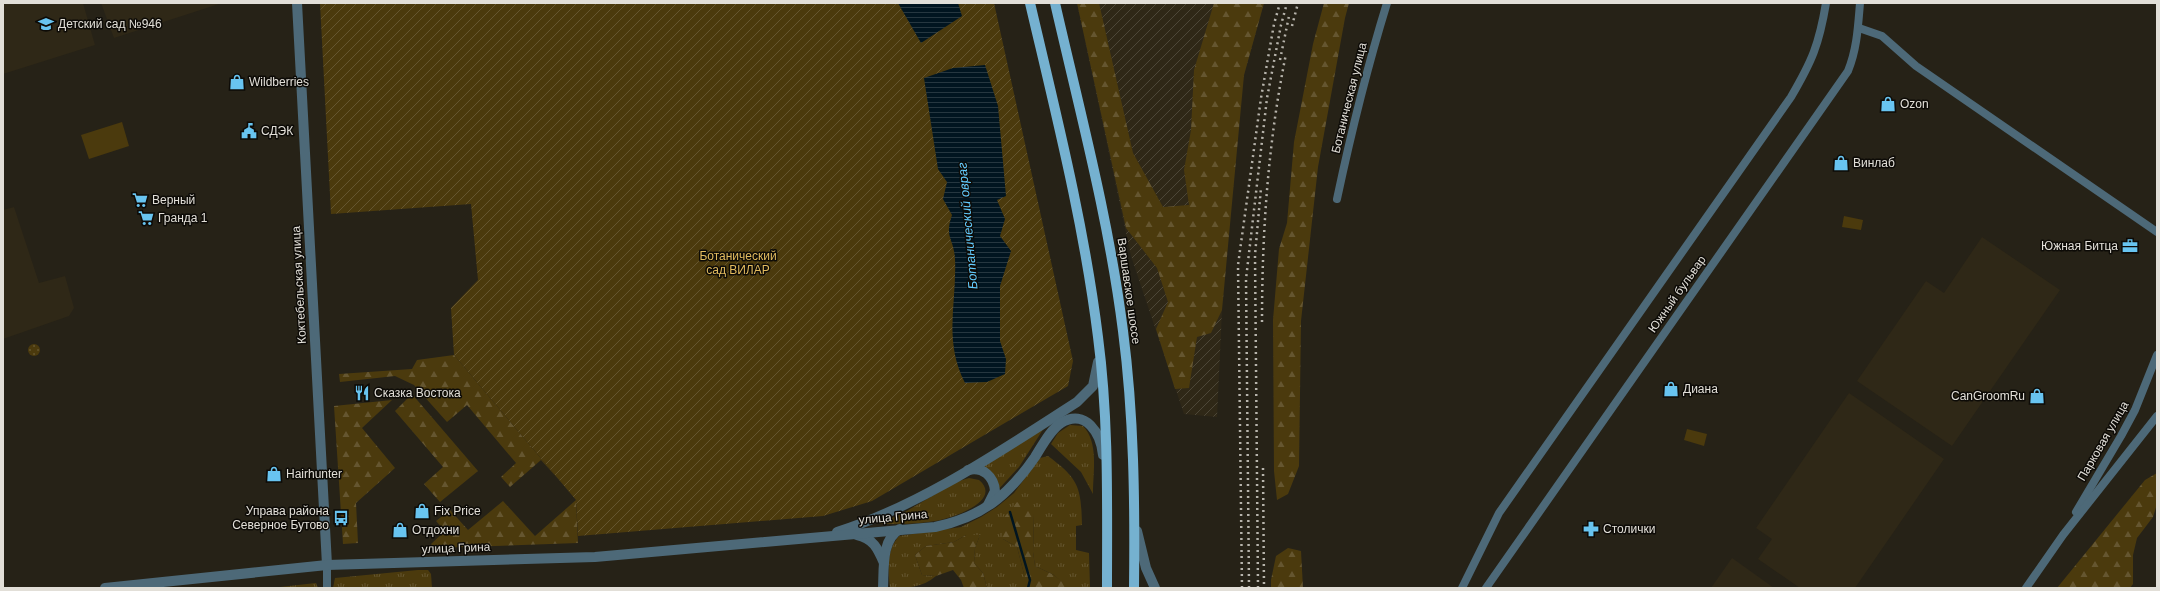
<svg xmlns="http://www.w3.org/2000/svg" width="2160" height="591" font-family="Arial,sans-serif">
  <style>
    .built { fill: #2f2817 }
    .industrial { fill: url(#industrial-furrows) }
    .grass { fill: url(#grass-tufts) }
    .forest { fill: url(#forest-firs) }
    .park { fill: url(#park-dots) }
    .garden { fill: url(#garden-furrows) }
    .pitch { fill: #4b3a0d }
    .water { fill: url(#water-rules) }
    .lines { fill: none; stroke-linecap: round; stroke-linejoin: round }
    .stream { stroke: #011520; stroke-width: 2.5 }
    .minor { stroke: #4d6978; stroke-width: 8 }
    .tertiary { stroke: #4d6978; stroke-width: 10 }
    .primary { stroke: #75b1d0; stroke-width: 10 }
    .rail { stroke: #b7b4ac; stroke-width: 2.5; stroke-dasharray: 2 4; stroke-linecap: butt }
    .labels { text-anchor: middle; stroke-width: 3; stroke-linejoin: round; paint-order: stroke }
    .poi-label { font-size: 12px; fill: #e2dfd8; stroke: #0d0b07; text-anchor: start }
    .street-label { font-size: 12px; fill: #e2dfd8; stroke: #0d0b07 }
    .park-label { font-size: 12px; fill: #e2bb5f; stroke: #0d0b07 }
    .water-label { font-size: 13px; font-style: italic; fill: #64cdff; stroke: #0d0b07 }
  </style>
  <defs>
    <pattern id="industrial-furrows" width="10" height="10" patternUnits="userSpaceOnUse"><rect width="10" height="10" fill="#2f2817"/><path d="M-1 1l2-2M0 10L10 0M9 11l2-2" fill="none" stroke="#4d4738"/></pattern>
    <pattern id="grass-tufts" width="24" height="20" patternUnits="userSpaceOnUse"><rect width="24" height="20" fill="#4b3a0d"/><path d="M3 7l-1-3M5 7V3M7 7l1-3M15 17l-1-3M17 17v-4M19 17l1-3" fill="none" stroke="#655630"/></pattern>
    <pattern id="forest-firs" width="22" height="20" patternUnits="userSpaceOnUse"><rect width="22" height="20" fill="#4b3a0d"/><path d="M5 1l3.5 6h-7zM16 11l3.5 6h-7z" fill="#655630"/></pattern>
    <pattern id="park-dots" width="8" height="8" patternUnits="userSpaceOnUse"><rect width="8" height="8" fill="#4b3a0d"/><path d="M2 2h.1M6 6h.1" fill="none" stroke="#655630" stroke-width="1.8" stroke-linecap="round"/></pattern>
    <pattern id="garden-furrows" width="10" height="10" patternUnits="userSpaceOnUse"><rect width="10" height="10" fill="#4b3a0d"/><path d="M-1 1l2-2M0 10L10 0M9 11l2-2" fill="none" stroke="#655630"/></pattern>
    <pattern id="water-rules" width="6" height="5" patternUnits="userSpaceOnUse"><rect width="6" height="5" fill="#011520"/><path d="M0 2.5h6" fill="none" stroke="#263740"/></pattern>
  </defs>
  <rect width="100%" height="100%" fill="#262217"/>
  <g class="built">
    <polygon points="3,3 83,3 95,45 3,74"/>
    <polygon points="101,3 222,3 114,38"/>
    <polygon points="14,207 39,283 65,276 74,308 69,316 3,339 3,210"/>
    <polygon points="1982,237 2060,290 1952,446 1857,381 1926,281 1944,293"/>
    <polygon points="1849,393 1944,459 1855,588 1800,588 1758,559 1772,539 1756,528"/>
    <polygon points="1732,558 1774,588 1711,588"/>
  </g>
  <polygon class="industrial" points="1077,3 1264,3 1244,75 1222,213 1222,310 1217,417 1184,414 1131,256"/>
  <g class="grass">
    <path d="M1070 425 1083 426C1099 443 1093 471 1093 494L1081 472 1051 444 1058 433Z"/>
    <polygon points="1044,428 1019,467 997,491 982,467"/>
    <path d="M1048 456C1079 479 1081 487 1082 525L1076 526V550L1089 553 1090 588H1066L1065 585 1054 575 1035 566 1033 552 1034 513 1003 539 1017 547 1024 574V588H987L983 573 974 563 975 548 980 535H966L954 542 926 546 915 555 922 575 936 576C922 588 907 588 890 588 888 569 886 551 899 536L961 527 981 517 997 507 1014 493 1040 458Z"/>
    <path d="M969 478 979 480C1004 501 950 519 935 521 918 524 897 524 879 524L905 512 956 482Z"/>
    <polygon points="418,570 428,570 431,574 432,588 333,588 335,578"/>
    <polygon points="316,583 318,588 271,588"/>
  </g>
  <g class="forest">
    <polygon points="1077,3 1099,3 1133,153 1163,207 1189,205 1184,170 1191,130 1194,70 1214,3 1264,3 1244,75 1222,310 1211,333 1197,337 1189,388 1175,389 1156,329 1168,302 1157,268 1126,228"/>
    <polygon points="1324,3 1349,3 1345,18 1318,167 1301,321 1299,466 1288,494 1277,500 1274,471 1273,320 1279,249 1287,223 1294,142 1313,44"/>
    <polygon points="454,355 560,481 541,460 510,487 501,477 516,463 467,405 447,422 414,385 395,376 340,382 339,374 412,369 417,360"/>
    <polygon points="412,394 478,471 440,502 424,484 443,467 395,411"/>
    <polygon points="392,400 362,428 395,468 356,503 358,543 343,544 334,406"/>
    <polygon points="2157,473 2157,504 2153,517 2137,538 2133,555 2133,584 2130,588 2057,588 2145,480"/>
    <polygon points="576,500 578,543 435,548 431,544 445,531 436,521 450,510 468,530 503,501 535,536"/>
    <polygon points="1017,502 1034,513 1033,552 1035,566 1054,575 1066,585 1066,588 1024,588 1024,574 1017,547 1003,539 1001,521"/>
    <polygon points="966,535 980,535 975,548 974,563 983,573 987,588 964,588 961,580 953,570 936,576 922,575 915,555 926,546 954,542"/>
    <polygon points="1288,548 1301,551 1303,588 1271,588 1271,580 1276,556"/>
  </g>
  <circle class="park" cx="34" cy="350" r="6"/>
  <polygon class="garden" points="320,3 994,3 1073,361 1068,386 872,501 823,516 578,536 576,500 454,355 451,308 478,280 471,204 331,214"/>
  <g class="pitch">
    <polygon points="122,122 129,146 89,159 81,135"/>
    <polygon points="1844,216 1863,220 1861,230 1842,227"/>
    <polygon points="1687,429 1707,434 1704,446 1684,440"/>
  </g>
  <g class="water">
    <polygon points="898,3 958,3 962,16 921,43"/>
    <path d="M985 65 998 106 1006 196 997 200 1005 219 1000 236 1011 251 1000 286V341L1006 359 1005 374 987 382 965 383C943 340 957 303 955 259 954 238 944 238 952 215L943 199 947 182 938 169 924 78 953 68Z"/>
  </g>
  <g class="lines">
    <polyline class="stream" points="1010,512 1030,580 1028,588"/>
    <g class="minor">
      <polyline points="1859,28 1882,36 1916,66 2157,232"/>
      <path d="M1337 199C1351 133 1367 68 1387 3"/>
      <polyline points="2076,512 2121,436 2135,410 2157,355"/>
      <polyline points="327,588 327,565"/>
      <path d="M1462 588 1499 513 1791 97C1812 61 1819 45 1826 3"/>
      <path d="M1486 588 1848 71C1857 49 1858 27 1860 3"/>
      <polyline points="2026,588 2063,535 2157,416"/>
    </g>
    <g class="tertiary">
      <polyline points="297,3 327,565"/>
      <path d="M968 470C983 466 994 477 995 491L988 505"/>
      <polyline points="1137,531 1146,568 1155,588"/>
      <path d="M837 532C922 505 1002 450 1077 402L1093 386 1098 362"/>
      <path d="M857 535C873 538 878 549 884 563"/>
      <path d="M105 588 327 565 595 557 935 527C982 517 1008 496 1035 457 1042 446 1050 430 1061 423 1086 408 1101 434 1103 455"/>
      <path d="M883 588C884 570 881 539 900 529"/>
    </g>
    <g class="primary">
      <path d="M1030 3C1056 114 1084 224 1098 337 1109 421 1107 504 1107 588"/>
      <path d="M1055 3C1080 112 1109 220 1123 331 1134 416 1135 503 1134 588"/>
    </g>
    <g class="rail">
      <polyline points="1292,26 1298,3"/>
      <polyline points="1280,60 1289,16"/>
      <path d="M1262 322C1262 232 1268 142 1286 54"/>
      <polyline points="1263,468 1264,588"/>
      <polyline points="1242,588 1238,265 1261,98 1274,24 1280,3"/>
      <polyline points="1249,588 1246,279 1267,98 1281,25 1287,3"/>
      <polyline points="1258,588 1255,255 1261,188"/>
    </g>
  </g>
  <defs>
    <symbol id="school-bare" viewBox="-9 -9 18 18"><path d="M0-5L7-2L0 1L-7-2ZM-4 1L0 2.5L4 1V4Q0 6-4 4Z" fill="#68c4f0" stroke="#0d0b07" stroke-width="2.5" paint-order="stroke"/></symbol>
    <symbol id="shop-bare" viewBox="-9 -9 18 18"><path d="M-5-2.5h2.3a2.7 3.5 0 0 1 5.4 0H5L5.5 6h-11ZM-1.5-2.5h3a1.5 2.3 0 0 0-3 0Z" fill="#68c4f0" stroke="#0d0b07" stroke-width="2.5" paint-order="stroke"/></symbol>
    <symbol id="civic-bare" viewBox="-9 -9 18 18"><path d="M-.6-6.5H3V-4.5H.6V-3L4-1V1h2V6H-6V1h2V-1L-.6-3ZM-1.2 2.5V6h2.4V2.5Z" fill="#68c4f0" stroke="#0d0b07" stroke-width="2.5" paint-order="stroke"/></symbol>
    <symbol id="supermarket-bare" viewBox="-9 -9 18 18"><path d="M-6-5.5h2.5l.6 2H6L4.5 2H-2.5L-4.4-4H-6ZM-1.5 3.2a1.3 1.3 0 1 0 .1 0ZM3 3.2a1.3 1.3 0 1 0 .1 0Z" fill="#68c4f0" stroke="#0d0b07" stroke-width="2.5" paint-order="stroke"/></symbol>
    <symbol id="office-bare" viewBox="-9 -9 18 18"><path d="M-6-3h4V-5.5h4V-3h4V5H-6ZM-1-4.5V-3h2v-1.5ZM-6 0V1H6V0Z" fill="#68c4f0" stroke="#0d0b07" stroke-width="2.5" paint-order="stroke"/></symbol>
    <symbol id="restaurant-bare" viewBox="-9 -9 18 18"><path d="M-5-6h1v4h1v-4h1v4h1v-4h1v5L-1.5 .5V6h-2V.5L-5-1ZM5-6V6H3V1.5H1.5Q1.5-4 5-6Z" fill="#68c4f0" stroke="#0d0b07" stroke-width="2.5" paint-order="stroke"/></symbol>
    <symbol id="bus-bare" viewBox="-9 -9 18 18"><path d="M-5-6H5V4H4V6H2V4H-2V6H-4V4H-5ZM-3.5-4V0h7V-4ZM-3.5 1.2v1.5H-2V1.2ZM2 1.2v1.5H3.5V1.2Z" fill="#68c4f0" stroke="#0d0b07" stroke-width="2.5" paint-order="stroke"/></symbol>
    <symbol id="pharmacy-bare" viewBox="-9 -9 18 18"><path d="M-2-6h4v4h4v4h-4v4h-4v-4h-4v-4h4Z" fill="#68c4f0" stroke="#0d0b07" stroke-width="2.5" paint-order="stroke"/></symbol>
  </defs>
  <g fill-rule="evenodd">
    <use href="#school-bare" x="35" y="13" width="22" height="22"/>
    <use href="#shop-bare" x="226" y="71" width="22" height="22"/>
    <use href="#shop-bare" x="1877" y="93" width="22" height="22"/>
    <use href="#civic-bare" x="238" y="120" width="22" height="22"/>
    <use href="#shop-bare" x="1830" y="152" width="22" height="22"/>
    <use href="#supermarket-bare" x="129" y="189" width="22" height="22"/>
    <use href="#supermarket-bare" x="135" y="207" width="22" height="22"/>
    <use href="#office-bare" x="2119" y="235" width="22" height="22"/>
    <use href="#shop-bare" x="1660" y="378" width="22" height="22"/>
    <use href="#restaurant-bare" x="351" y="382" width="22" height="22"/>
    <use href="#shop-bare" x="2026" y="385" width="22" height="22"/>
    <use href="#shop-bare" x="263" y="463" width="22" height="22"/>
    <use href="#shop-bare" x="411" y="500" width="22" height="22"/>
    <use href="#bus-bare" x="330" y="507" width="22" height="22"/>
    <use href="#pharmacy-bare" x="1580" y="518" width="22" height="22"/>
    <use href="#shop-bare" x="389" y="519" width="22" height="22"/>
  </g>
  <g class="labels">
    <g class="poi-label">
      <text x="58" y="28">Детский сад №946</text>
      <text x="249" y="86">Wildberries</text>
      <text x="1900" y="108">Ozon</text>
      <text x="261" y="135">СДЭК</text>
      <text x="1853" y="167">Винлаб</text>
      <text x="152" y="204">Верный</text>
      <text x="158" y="222">Гранда 1</text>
      <text x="2118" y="250" text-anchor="end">Южная Битца</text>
      <text x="1683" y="393">Диана</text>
      <text x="374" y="397">Сказка Востока</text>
      <text x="2025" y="400" text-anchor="end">CanGroomRu</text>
      <text x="286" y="478">Hairhunter</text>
      <text x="329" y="515" text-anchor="end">Управа района<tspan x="329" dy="14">Северное Бутово</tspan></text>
      <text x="434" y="515">Fix Price</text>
      <text x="1603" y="533">Столички</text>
      <text x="412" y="534">Отдохни</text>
    </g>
    <g class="street-label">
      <text transform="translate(1349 98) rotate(-76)" y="4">Ботаническая улица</text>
      <text transform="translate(299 285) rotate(-93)" y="4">Коктебельская улица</text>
      <text transform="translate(1129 291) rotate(82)" y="4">Варшавское шоссе</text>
      <text transform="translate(1677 294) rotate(-55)" y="4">Южный бульвар</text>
      <text transform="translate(2103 441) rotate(-60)" y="4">Парковая улица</text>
      <text transform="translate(893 517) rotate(-5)" y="4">улица Грина</text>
      <text transform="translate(456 548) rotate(-2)" y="4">улица Грина</text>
    </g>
    <g class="park-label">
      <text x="738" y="260">Ботанический<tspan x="738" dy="14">сад ВИЛАР</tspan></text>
    </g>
    <g class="water-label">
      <text transform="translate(967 226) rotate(-95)" y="5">Ботанический овраг</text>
    </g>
  </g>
  <rect width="2160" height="591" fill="none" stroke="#e2dfd8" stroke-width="8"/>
</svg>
